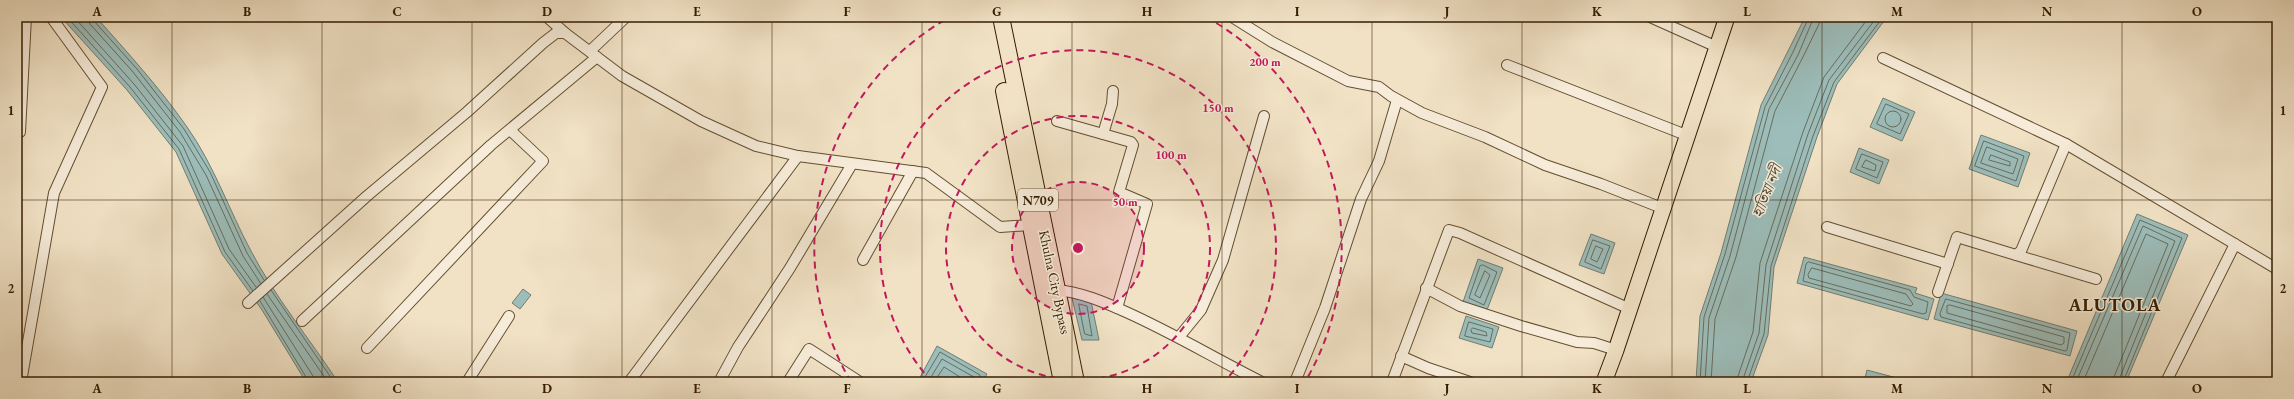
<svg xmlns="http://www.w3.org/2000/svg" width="2294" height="399" font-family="'EB Garamond','Noto Serif Bengali',serif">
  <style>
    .water { fill: #9cbdba; stroke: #727d70 }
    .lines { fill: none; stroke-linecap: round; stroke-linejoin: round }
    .shore { stroke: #686c5d; stroke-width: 1 }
    .minor-casing { stroke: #634e31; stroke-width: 12 }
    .primary-casing { stroke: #341c00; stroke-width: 17 }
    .trunk-casing { stroke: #341c00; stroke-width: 18 }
    .minor { stroke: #f6ecd9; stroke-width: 10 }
    .primary { stroke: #f1e2c5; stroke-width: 15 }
    .trunk { stroke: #f1e2c5; stroke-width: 16 }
    .grid { fill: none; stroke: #341c00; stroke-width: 1; stroke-opacity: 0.55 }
    .ring { fill: none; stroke: #c2185b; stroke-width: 2; stroke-dasharray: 7 5 }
    .labels { text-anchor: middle; stroke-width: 3; stroke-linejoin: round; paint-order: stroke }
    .shield { fill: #f6ecd9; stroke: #6e5a41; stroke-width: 1 }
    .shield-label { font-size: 13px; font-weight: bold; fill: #341c00 }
    .street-label { font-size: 14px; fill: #341c00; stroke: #f6ecd9 }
    .water-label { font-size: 15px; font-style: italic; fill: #534c38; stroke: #f6ecd9 }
    .district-label { font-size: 18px; font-weight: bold; letter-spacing: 1px; fill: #341c00; stroke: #f6ecd9 }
    .centre { fill: #c2185b; stroke: #f6ecd9; stroke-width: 2 }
    .ring-label { font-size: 12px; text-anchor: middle; font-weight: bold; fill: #c2185b; stroke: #f6ecd9; stroke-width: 3; stroke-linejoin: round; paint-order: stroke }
    .neatline { fill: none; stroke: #341c00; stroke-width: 1.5 }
    .grid-label { font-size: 13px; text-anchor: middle; font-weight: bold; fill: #341c00 }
  </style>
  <rect width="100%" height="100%" fill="#f1e2c5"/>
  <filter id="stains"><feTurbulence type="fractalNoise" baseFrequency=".005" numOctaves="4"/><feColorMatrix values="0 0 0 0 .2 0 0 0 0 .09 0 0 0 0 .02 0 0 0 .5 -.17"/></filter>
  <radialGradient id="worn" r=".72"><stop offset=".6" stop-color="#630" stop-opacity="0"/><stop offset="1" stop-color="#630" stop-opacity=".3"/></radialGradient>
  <g class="water">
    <path d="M61 17H96C127 52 160 88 187 127 214 165 229 210 251 251 275 297 309 338 338 382H306L262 310 222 254 176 152 127 90Z"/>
    <polygon points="1805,17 1887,17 1837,84 1817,137 1774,267 1768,335 1751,382 1696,382 1700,316 1721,253 1761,105"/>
    <polygon points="1883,98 1915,112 1902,141 1870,127"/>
    <polygon points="1981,135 2030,153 2018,187 1969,169"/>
    <polygon points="1859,148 1889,160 1879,184 1850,172"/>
    <polygon points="2137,214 2188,235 2126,382 2068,382 2067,381"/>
    <polygon points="1591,234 1615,243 1604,274 1579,265"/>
    <polygon points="1804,257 1917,288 1915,293 1934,299 1928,320 1797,283"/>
    <polygon points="1478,259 1503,268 1487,310 1463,302"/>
    <polygon points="523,289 531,295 520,309 512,303"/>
    <polygon points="1941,293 2077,331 2070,356 1934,319"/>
    <polygon points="1072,298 1091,301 1099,340 1082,340"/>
    <polygon points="1466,316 1499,327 1492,348 1459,338"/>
    <polygon points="937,346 987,374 982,382 918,381"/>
    <polygon points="1867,370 1912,382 1864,382"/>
  </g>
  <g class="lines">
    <g class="shore">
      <polyline points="67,17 130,87 179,149 225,252 253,291"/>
      <polyline points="74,17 134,84 183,146 229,249 256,287"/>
      <polyline points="88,17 90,24 133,72 180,132 206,175 243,256 261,284"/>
      <polyline points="93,17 94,21 137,69 184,129 210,172 247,253 264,280"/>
      <polygon points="1886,104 1909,114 1900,134 1877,124"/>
      <circle cx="1893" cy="119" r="8"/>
      <polygon points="1984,141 2024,156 2016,181 1975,166"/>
      <polygon points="1987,147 2018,159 2013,174 1981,163"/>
      <polygon points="1862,154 1883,162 1877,178 1856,169"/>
      <polygon points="1991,155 2010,162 2010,166 1989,160"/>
      <polygon points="1866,160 1876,165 1875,171 1862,167"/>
      <polygon points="1593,240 1610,246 1601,269 1585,262"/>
      <polygon points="1596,246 1603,249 1597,262 1591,259"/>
      <polygon points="1809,262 1910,290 1914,297 1928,302 1926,313 1923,314 1803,281 1806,264"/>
      <polygon points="1483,265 1497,272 1484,305 1469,298 1480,266"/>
      <polygon points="1812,268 1906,294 1913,304 1911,306 1809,278 1808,275"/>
      <polygon points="1485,271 1490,275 1480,298 1475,295"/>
      <polyline points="271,290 334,382"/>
      <polyline points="267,294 328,382"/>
      <polyline points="263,297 313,376 315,382"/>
      <polygon points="1946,299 2070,333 2067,350 2065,351 1941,317 1940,314"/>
      <polyline points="260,301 309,382"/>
      <polygon points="1079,304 1087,306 1092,336 1085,334"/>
      <polygon points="1950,305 2064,337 2064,343 2061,345 1947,313 1947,306"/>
      <polygon points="1469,322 1493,329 1490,342 1465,336"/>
      <polygon points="1473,328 1486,332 1487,336 1472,333 1471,330"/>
      <polyline points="922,382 940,352 980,375 979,382"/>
      <polyline points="928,382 942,359 974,377 974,382"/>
      <polyline points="934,382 944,367 968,382"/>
      <polyline points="1700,382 1704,317 1725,254 1765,107 1793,52 1809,17"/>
      <polyline points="1705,382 1709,318 1730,256 1769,109 1798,55 1814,17"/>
      <polyline points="1711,382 1715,319 1736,257 1775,111 1803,57 1819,24 1820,17"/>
      <polyline points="1736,382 1753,332 1760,263 1803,132 1824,77 1869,17"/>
      <polyline points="1742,382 1759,333 1766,265 1808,134 1829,80 1877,17"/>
      <polyline points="1747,382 1764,334 1771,266 1813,136 1834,82 1883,17"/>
      <polyline points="2071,382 2140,220 2182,238 2123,382"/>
      <polyline points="2076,382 2143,226 2175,241 2118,382"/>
      <polyline points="2083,382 2146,234 2168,244 2112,382"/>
    </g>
    <defs>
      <g id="minor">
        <polyline points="547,17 565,33"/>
        <polyline points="1232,17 1272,42 1348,81 1379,87 1391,96 1422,113 1485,137 1545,165 1601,184 1662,208"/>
        <polyline points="1650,17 1717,47"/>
        <polyline points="590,51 626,17"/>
        <polyline points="1883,58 2066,144 2277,269"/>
        <polyline points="1507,65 1686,135"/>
        <polyline points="1057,121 1131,142 1133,145 1119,192 1147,204 1117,308"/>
        <polyline points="20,132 26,17"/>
        <polyline points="1103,134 1112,104 1113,91"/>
        <polyline points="1827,227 1948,264"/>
        <polyline points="2016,255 2096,279"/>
        <polyline points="863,260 913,171"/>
        <polyline points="1426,288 1460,306 1521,326 1577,342 1594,343 1616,350"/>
        <path d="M1056 290C1081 292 1104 302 1126 312 1173 333 1216 359 1262 382"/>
        <polyline points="1938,292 1957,237 2016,255 2021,251 2066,144"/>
        <polyline points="248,303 367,196 467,112 543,43 556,33 565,33 622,76 701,121 756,146 798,156 926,173 1000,227 1030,225"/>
        <polyline points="302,321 491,145 597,57"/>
        <polyline points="1179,337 1201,310 1223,260 1264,116"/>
        <polyline points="367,348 543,161 510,130"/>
        <polyline points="1401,356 1428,368 1470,382"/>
        <polyline points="21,382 54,193 102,87 51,17"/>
        <polyline points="467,382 509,316"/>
        <polyline points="629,382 798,156"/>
        <polyline points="719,382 738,347 790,268 852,164"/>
        <polyline points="788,382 809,349 860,382"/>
        <polyline points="1295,382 1325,308 1361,199 1379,161 1397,100"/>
        <polyline points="1392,382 1449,230 1460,233 1630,309"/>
        <polyline points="2166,382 2235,244"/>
      </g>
      <polyline id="primary" points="1604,382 1616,350 1727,17"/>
      <g id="trunk">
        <polyline points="1001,17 1076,382"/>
        <polyline points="1004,91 1062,382"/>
      </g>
    </defs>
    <use href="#minor" class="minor-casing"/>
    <use href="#primary" class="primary-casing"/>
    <use href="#trunk" class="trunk-casing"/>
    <use href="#minor" class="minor"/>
    <use href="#primary" class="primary"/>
    <use href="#trunk" class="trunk"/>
  </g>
  <path class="grid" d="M172 17V382M322 17V382M472 17V382M622 17V382M772 17V382M922 17V382M1072 17V382M1222 17V382M1372 17V382M1522 17V382M1672 17V382M1822 17V382M1972 17V382M2122 17V382M17 200H2277"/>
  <circle cx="1078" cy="248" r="66" fill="#c2185b" fill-opacity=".12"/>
  <g class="ring">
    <circle cx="1078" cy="248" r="66"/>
    <circle cx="1078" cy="248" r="132"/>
    <path d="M932 382A198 198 0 1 1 1224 382"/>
    <path d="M851 382A264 264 0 0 1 950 17M1206 17A264 264 0 0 1 1305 382"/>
  </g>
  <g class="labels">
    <rect class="shield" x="1018" y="189" width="40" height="22" rx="3"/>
    <g class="shield-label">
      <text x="1038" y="205">N709</text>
    </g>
    <g class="street-label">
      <text transform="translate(1055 282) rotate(78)" y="5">Khulna City Bypass</text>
    </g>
    <g class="water-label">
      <text transform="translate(1767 191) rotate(-68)" y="5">হাতিয়া নদী</text>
    </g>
    <g class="district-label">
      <text x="2115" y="311">ALUTOLA</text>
    </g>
  </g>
  <circle cx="1078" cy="248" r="6" class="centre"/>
  <g class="ring-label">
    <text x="1265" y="66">200 m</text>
    <text x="1218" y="112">150 m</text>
    <text x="1171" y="159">100 m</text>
    <text x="1125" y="206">50 m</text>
  </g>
  <rect width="2294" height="399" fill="none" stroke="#f1e2c5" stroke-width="44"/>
  <rect x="22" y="22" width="2250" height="355" class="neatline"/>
  <g class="grid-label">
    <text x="97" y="16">A</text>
    <text x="247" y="16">B</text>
    <text x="397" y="16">C</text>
    <text x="547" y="16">D</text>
    <text x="697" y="16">E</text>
    <text x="847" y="16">F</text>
    <text x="997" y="16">G</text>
    <text x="1147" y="16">H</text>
    <text x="1297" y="16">I</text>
    <text x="1447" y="16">J</text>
    <text x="1597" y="16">K</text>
    <text x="1747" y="16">L</text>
    <text x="1897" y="16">M</text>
    <text x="2047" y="16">N</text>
    <text x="2197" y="16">O</text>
    <text x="11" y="115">1</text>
    <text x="2283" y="115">1</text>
    <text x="11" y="293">2</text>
    <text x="2283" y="293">2</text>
    <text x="97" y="393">A</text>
    <text x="247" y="393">B</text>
    <text x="397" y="393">C</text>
    <text x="547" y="393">D</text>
    <text x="697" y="393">E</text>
    <text x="847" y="393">F</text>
    <text x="997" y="393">G</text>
    <text x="1147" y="393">H</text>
    <text x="1297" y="393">I</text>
    <text x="1447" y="393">J</text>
    <text x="1597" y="393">K</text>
    <text x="1747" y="393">L</text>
    <text x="1897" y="393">M</text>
    <text x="2047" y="393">N</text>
    <text x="2197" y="393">O</text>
  </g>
  <rect width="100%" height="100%" filter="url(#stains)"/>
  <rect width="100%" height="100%" fill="url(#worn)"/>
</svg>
